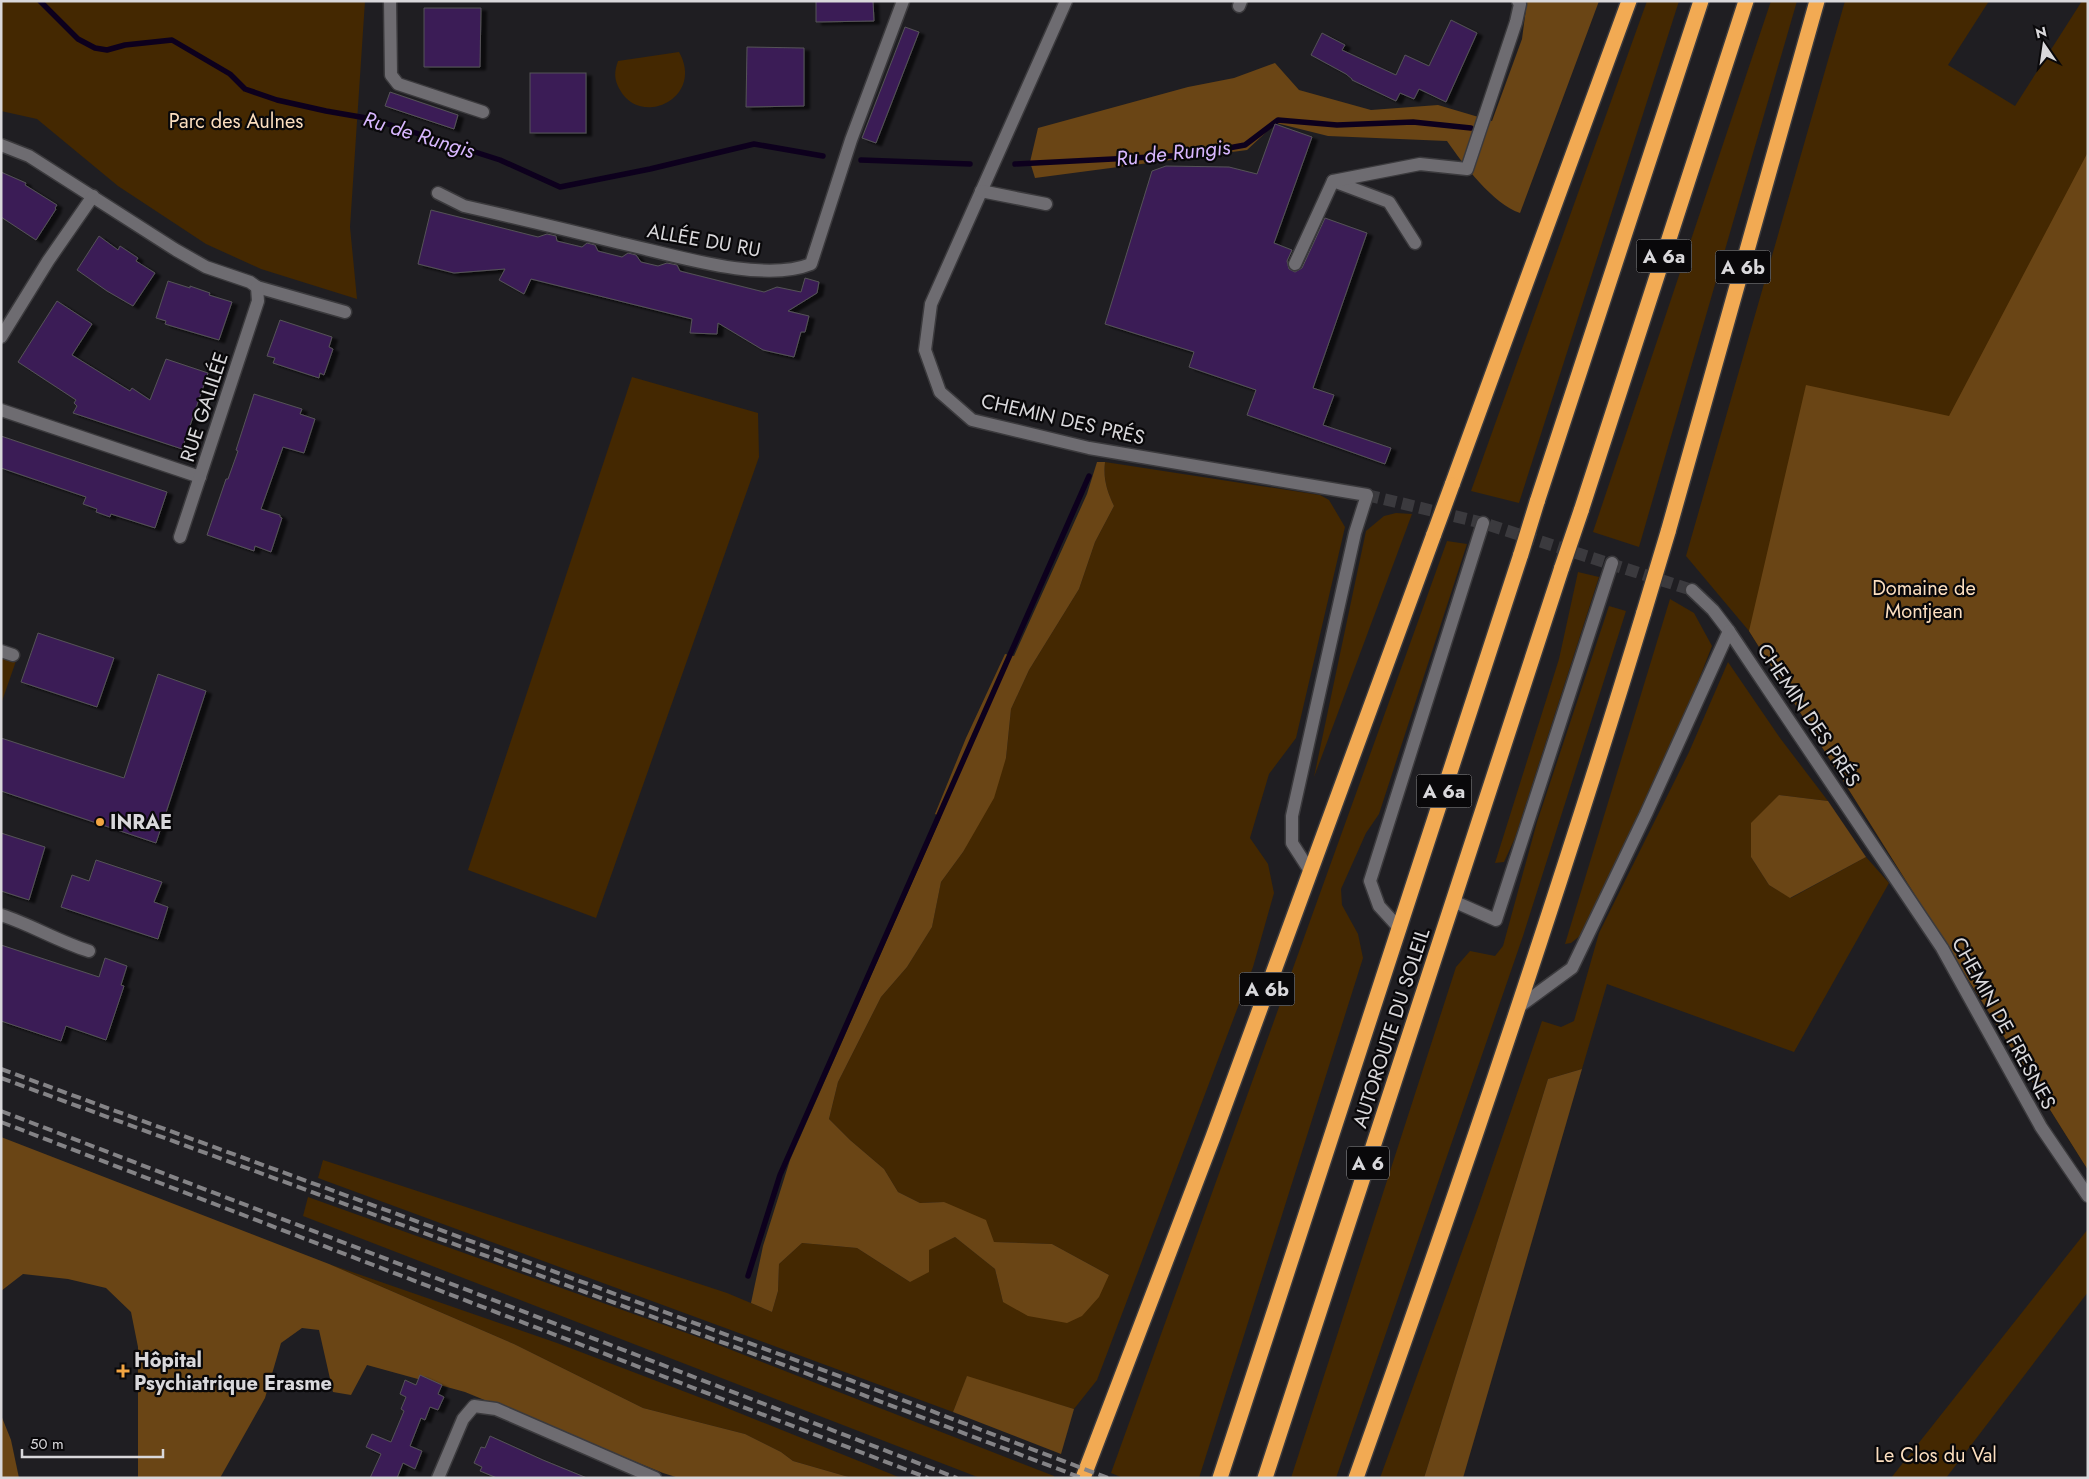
<svg xmlns="http://www.w3.org/2000/svg" width="2089" height="1479" font-family="Jost,sans-serif">
  <style>
    .green { fill: #442801 }
    .forest { fill: #6a4515 }
    .lines { fill: none; stroke-linecap: round; stroke-linejoin: round }
    .stream { stroke: #0d001d; stroke-width: 5.5 }
    .building { fill: #3b1e57; stroke: #555357; filter: url(#shadow) }
    .minor-tunnel { stroke: #3b3a3e; stroke-width: 12; stroke-dasharray: 12 6; stroke-linecap: butt }
    .minor-casing { stroke: #3b3a3d; stroke-width: 15 }
    .highway-casing { stroke: #3b3a3d; stroke-width: 18 }
    .minor { stroke: #6e6c71; stroke-width: 12 }
    .highway { stroke: #f2aa53; stroke-width: 15 }
    .rail { stroke: #848386; stroke-width: 4; stroke-dasharray: 10 5; stroke-linecap: butt }
    .highway-bridge-casing { stroke: #3b3a3d; stroke-width: 18; stroke-linecap: butt }
    .highway-bridge { stroke: #f2aa53; stroke-width: 15 }
    .poi-dot { fill: #f2a542; stroke: #09080a; stroke-width: 2 }
    .labels { text-anchor: middle; stroke-width: 4.5; stroke-linejoin: round; paint-order: stroke }
    .shield { fill: #09080a; stroke: #9b9a9c; stroke-width: 1 }
    .shield-label { font-size: 19px; font-weight: bold; fill: #d9d8db }
    .park-label { font-size: 20px; fill: #fbdebf; stroke: #09080a }
    .street-label { font-size: 20px; fill: #d9d8db; stroke: #09080a }
    .poi-label { font-size: 20px; font-weight: bold; fill: #d9d8db; stroke: #09080a; text-anchor: start }
    .water-label { font-size: 21px; font-style: italic; fill: #d8b7ff; stroke: #09080a }
  </style>
  <defs>
    <filter id="shadow"><feDropShadow dx="5.5" dy="3" stdDeviation="1" flood-color="#0009"/></filter>
  </defs>
  <rect width="100%" height="100%" fill="#1f1e22"/>
  <g class="green">
    <polygon points="1,1 365,1 350,227 357,299 261,269 206,244 118,186 37,119 1,111"/>
    <polygon points="1647,1 1679,1 1519,503 1471,491"/>
    <polygon points="1771,1 1797,1 1639,547 1593,532"/>
    <polygon points="1845,1 1989,1 1948,65 2015,106 2082,1 2088,1 2088,1170 1749,631 1686,556"/>
    <path d="M679 52C705 98 641 128 620 90 614 80 614 72 618 61Z"/>
    <polygon points="632,377 758,413 759,457 596,918 468,870"/>
    <path d="M1105 462 1320 495 1329 500 1345 527 1296 738 1269 774 1250 838 1268 864 1274 893 1253 967 1097 1380 1074 1409 967 1377 953 1412 318 1178 323 1160 727 1293 772 1312 778 1291 779 1264 802 1243 857 1248 910 1282 928 1250 955 1237 995 1269 1003 1302 1109 1275 1052 1244 994 1242 944 1202 920 1203 898 1192 884 1169 850 1140 829 1119 838 1082 881 997 907 967 932 927 941 882 963 852 1006 758 1011 709 1029 670 1079 589 1095 542 1114 506C1107 491 1103 479 1105 462Z"/>
    <polygon points="1396,513 1412,514 1314,777 1366,531 1384,516"/>
    <polygon points="1447,541 1467,544 1379,814 1366,833 1341,889 1342,905 1358,934 1363,958 1199,1478 1123,1478 1111,1473"/>
    <polygon points="1578,572 1599,577 1515,838 1504,862 1495,863 1559,659"/>
    <polygon points="1670,599 1694,613 1712,646 1672,748 1607,886 1581,935 1571,943 1565,944"/>
    <polygon points="1609,606 1626,611 1523,936 1336,1478 1291,1478 1456,967 1470,951 1495,956 1503,946 1537,822"/>
    <polygon points="1,656 16,661 1,704"/>
    <polygon points="1728,662 1780,738 1828,801 1779,795 1751,857 1769,885 1791,898 1866,857 1889,883 1794,1052 1607,984 1582,1069 1548,1079 1424,1478 1380,1478 1477,1210 1542,1021 1561,1027 1574,1021 1599,933 1689,752"/>
    <polygon points="308,1197 706,1340 1054,1476 1054,1478 980,1478 303,1216"/>
    <polygon points="2088,1229 2088,1292 1946,1478 1891,1478"/>
    <polygon points="329,1264 557,1343 717,1404 901,1478 852,1478 793,1461 781,1452 745,1434 643,1408 514,1344"/>
  </g>
  <g class="forest">
    <path d="M1527 1H1599L1520 213C1493 204 1463 164 1447 141L1328 136 1276 123 1247 150 1035 178 1030 162 1038 128 1188 87 1234 78 1275 63 1299 90 1371 110 1438 105 1492 121 1522 39Z"/>
    <polygon points="2088,152 2088,1170 1749,631 1806,385 1949,416"/>
    <path d="M1097 462H1105C1103 479 1107 491 1114 506L1095 542 1079 589 1029 670 1011 709 1006 758 994 798 963 852 941 882 932 927 907 967 881 997 838 1082 829 1119 850 1140 884 1169 898 1192 920 1203 944 1202 986 1220 994 1242 1052 1244 1109 1275 1099 1297 1082 1316 1067 1323 1028 1316 1003 1302 995 1269 955 1237 929 1250V1272L910 1282 857 1248 802 1243 779 1264 778 1291 772 1312 751 1303 763 1246 790 1160 941 817 935 814 966 738 1005 654 1014 656 1087 494Z"/>
    <polygon points="1779,795 1828,801 1866,857 1790,898 1769,885 1751,857 1751,823"/>
    <polygon points="1582,1069 1463,1478 1424,1478 1548,1079"/>
    <polygon points="1,1137 329,1264 514,1344 643,1408 745,1434 781,1452 793,1461 852,1478 679,1478 663,1473 465,1392 367,1365 351,1395 333,1392 319,1330 302,1328 281,1343 265,1398 220,1478 138,1478 138,1347 131,1312 106,1288 68,1279 23,1274 1,1291"/>
    <polygon points="967,1376 1074,1409 1061,1454 953,1412"/>
    <polygon points="1,1415 11,1440 19,1478 1,1478"/>
  </g>
  <g class="lines">
    <g class="stream">
      <polyline points="40,1 78,39 95,48 107,50 125,45 172,40 230,74 245,89 277,100 326,111 372,119 500,160 560,187 650,169 754,144 823,156"/>
      <polyline points="861,160 970,164"/>
      <polyline points="1015,164 1190,155 1245,145 1278,120 1337,125 1413,122 1471,128"/>
      <polyline points="748,1276 780,1175 1089,476"/>
    </g>
  </g>
  <g class="building">
    <polygon points="816,1 873,1 874,21 816,22"/>
    <polygon points="424,8 481,8 480,67 424,67"/>
    <polygon points="1451,20 1477,33 1446,102 1419,89 1414,99 1400,93 1396,101 1352,80 1352,79 1346,74 1311,55 1322,33 1345,45 1342,50 1396,75 1405,55 1429,66"/>
    <polygon points="905,27 919,32 876,143 862,138"/>
    <polygon points="747,47 804,48 804,106 746,107"/>
    <rect x="530" y="73" width="56" height="60"/>
    <polygon points="390,92 458,115 454,129 385,106"/>
    <polygon points="1275,124 1312,137 1274,243 1292,250 1287,261 1289,269 1295,272 1302,268 1325,218 1367,233 1313,388 1334,395 1323,425 1391,448 1385,464 1247,415 1256,390 1189,367 1194,352 1105,324 1152,171 1166,166 1229,167 1257,174"/>
    <polygon points="1,172 26,183 25,185 57,205 55,208 56,209 36,240 1,217"/>
    <polygon points="431,210 538,237 547,234 556,236 557,241 582,247 587,243 595,245 598,251 622,257 628,253 636,255 641,262 658,266 667,263 677,265 680,271 764,292 777,287 801,292 805,278 819,282 817,293 788,311 809,316 805,332 801,332 794,357 763,350 718,323 717,334 690,333 692,319 531,279 524,294 499,280 505,269 454,273 418,264"/>
    <polygon points="99,236 118,250 120,246 138,258 136,261 155,273 133,306 107,291 77,270"/>
    <polygon points="168,281 190,288 190,286 210,293 209,295 232,302 219,340 168,325 165,324 166,321 156,318"/>
    <polygon points="57,301 92,324 72,355 130,391 132,388 150,400 166,359 208,373 182,449 73,413 77,406 74,403 76,400 18,362"/>
    <polygon points="280,320 332,337 329,347 333,349 324,375 320,373 319,378 273,363 275,358 267,356"/>
    <polygon points="254,394 302,409 300,414 315,419 304,453 283,447 261,509 280,515 280,517 282,518 271,552 255,546 254,551 207,535 226,479 228,479 238,451 236,450"/>
    <polygon points="1,436 167,492 155,528 111,514 110,517 96,512 97,509 83,504 86,497 1,468"/>
    <polygon points="38,633 114,658 97,707 21,682"/>
    <polygon points="158,674 206,691 156,843 1,791 1,738 124,778"/>
    <polygon points="1,833 45,847 29,900 1,891"/>
    <polygon points="96,860 162,882 154,902 168,907 158,939 61,907 72,875 89,881"/>
    <polygon points="1,945 99,977 105,958 127,966 121,985 124,986 106,1040 66,1026 61,1041 1,1021"/>
    <polygon points="420,1375 442,1385 438,1394 444,1397 438,1410 430,1407 425,1420 421,1418 410,1446 422,1451 415,1469 403,1463 397,1478 370,1478 381,1454 366,1447 372,1434 391,1442 404,1411 401,1409 406,1397 400,1394 405,1380 416,1385"/>
    <polygon points="490,1436 543,1460 587,1478 497,1478 480,1471 482,1467 474,1463 481,1447 485,1448"/>
  </g>
  <g class="lines">
    <polyline class="minor-tunnel" points="1367,495 1483,523 1692,590"/>
    <defs>
      <g id="minor">
        <polyline points="390,1 391,75 398,84 483,112"/>
        <polyline points="1066,1 931,304 925,350 940,392 972,420 1089,448 1367,495 1355,533 1292,816 1292,843 1310,871"/>
        <polyline points="1239,6 1241,1"/>
        <polyline points="1,145 29,156 176,250 206,267 250,282 257,287 345,312"/>
        <polyline points="1333,181 1389,202 1415,243"/>
        <polyline points="981,191 1046,204"/>
        <path d="M438 193 464 206C517 218 568 230 620 243 671 254 762 284 811 264L851 140 903 1"/>
        <polyline points="1295,264 1333,181 1420,164 1467,169 1516,22 1520,4 1518,1"/>
        <polyline points="1,337 48,261 93,196"/>
        <polyline points="1,410 200,477"/>
        <polyline points="180,537 258,301 257,287"/>
        <polyline points="1692,590 1713,610 1729,631 1942,948 2041,1127 2088,1196"/>
        <polyline points="1,651 13,655"/>
        <polyline points="1453,901 1496,920 1612,563"/>
        <path d="M1 915C32 925 57 941 89 951"/>
        <polyline points="1400,929 1379,906 1370,881 1483,523"/>
        <polyline points="1520,1006 1572,968 1646,814 1729,631"/>
        <polyline points="438,1478 463,1419 474,1406 496,1409 655,1478"/>
      </g>
      <g id="highway">
        <polyline points="1452,485 1629,1"/>
        <polyline points="1537,502 1701,1"/>
        <polyline points="1581,511 1746,1"/>
        <polyline points="1668,532 1817,1"/>
        <polyline points="1083,1478 1213,1137 1434,534"/>
        <polyline points="1220,1478 1521,554"/>
        <polyline points="1265,1478 1562,567"/>
        <path d="M1356 1478C1458 1191 1556 903 1644 612"/>
      </g>
    </defs>
    <use href="#minor" class="minor-casing"/>
    <use href="#highway" class="highway-casing"/>
    <use href="#minor" class="minor"/>
    <use href="#highway" class="highway"/>
    <g class="rail">
      <polyline points="1,1069 850,1380 1108,1478"/>
      <polyline points="1,1078 784,1365 1082,1478"/>
      <polyline points="1,1111 957,1478"/>
      <polyline points="1,1122 928,1478"/>
    </g>
    <defs>
      <g id="highway-bridge">
        <polyline points="1434,534 1452,485"/>
        <polyline points="1521,554 1537,502"/>
        <polyline points="1562,567 1581,511"/>
        <polyline points="1644,612 1668,532"/>
      </g>
    </defs>
    <use href="#highway-bridge" class="highway-bridge-casing"/>
    <use href="#highway-bridge" class="highway-bridge"/>
  </g>
  <g class="poi-dot">
    <circle cx="100" cy="822" r="5"/>
    <path d="M120.5 1363.5h5v5h5v5h-5v5h-5v-5h-5v-5h5z"/>
  </g>
  <g class="labels">
    <g class="shield">
      <rect x="1636.5" y="239.5" width="55" height="33" rx="4"/>
      <rect x="1715.5" y="250.5" width="55" height="33" rx="4"/>
      <rect x="1416.5" y="774.5" width="55" height="33" rx="4"/>
      <rect x="1239.5" y="972.5" width="55" height="33" rx="4"/>
      <rect x="1347" y="1146.5" width="42" height="33" rx="4"/>
    </g>
    <g class="shield-label">
      <text x="1664" y="263">A 6a</text>
      <text x="1743" y="274">A 6b</text>
      <text x="1444" y="798">A 6a</text>
      <text x="1267" y="996">A 6b</text>
      <text x="1368" y="1170">A 6</text>
    </g>
    <g class="park-label">
      <text x="236" y="128">Parc des Aulnes</text>
      <text x="1924" y="595">Domaine de<tspan x="1924" dy="23">Montjean</tspan></text>
      <text x="1936" y="1462">Le Clos du Val</text>
    </g>
    <g class="street-label">
      <text transform="translate(704 240) rotate(10)" y="7">ALLÉE DU RU</text>
      <text transform="translate(204 407) rotate(-72)" y="7">RUE GALILÉE</text>
      <text transform="translate(1063 419) rotate(13)" y="7">CHEMIN DES PRÉS</text>
      <text transform="translate(1809 715) rotate(56)" y="7">CHEMIN DES PRÉS</text>
      <text transform="translate(2004 1023) rotate(61)" y="7">CHEMIN DE FRESNES</text>
      <text transform="translate(1391 1028) rotate(-72)" y="7">AUTOROUTE DU SOLEIL</text>
    </g>
    <g class="poi-label">
      <text x="110" y="829">INRAE</text>
      <text x="134" y="1367">Hôpital<tspan x="134" dy="23">Psychiatrique Erasme</tspan></text>
    </g>
    <g class="water-label">
      <text transform="translate(419 135) rotate(17)" y="7">Ru de Rungis</text>
      <text transform="translate(1173 153) rotate(-6)" y="7">Ru de Rungis</text>
    </g>
  </g>
  <rect width="2089" height="1479" fill="none" stroke="#d9d8db" stroke-width="5"/>
  <g transform="translate(2044 45) rotate(347)" stroke="#09080a" stroke-width="4" paint-order="stroke">
  <path d="M0-4L9 19L0 12L-9 19Z" fill="#d9d8db"/>
  <text y="-8" font-size="14" font-weight="bold" text-anchor="middle" fill="#d9d8db">N</text>
  </g>
  <path d="M22 1449v8h141v-8" fill="none" stroke="#d9d8db" stroke-width="2.5"/>
  <text x="30" y="1449" font-size="15" fill="#d9d8db" stroke="#09080a" stroke-width="4" paint-order="stroke">50 m</text>
</svg>
